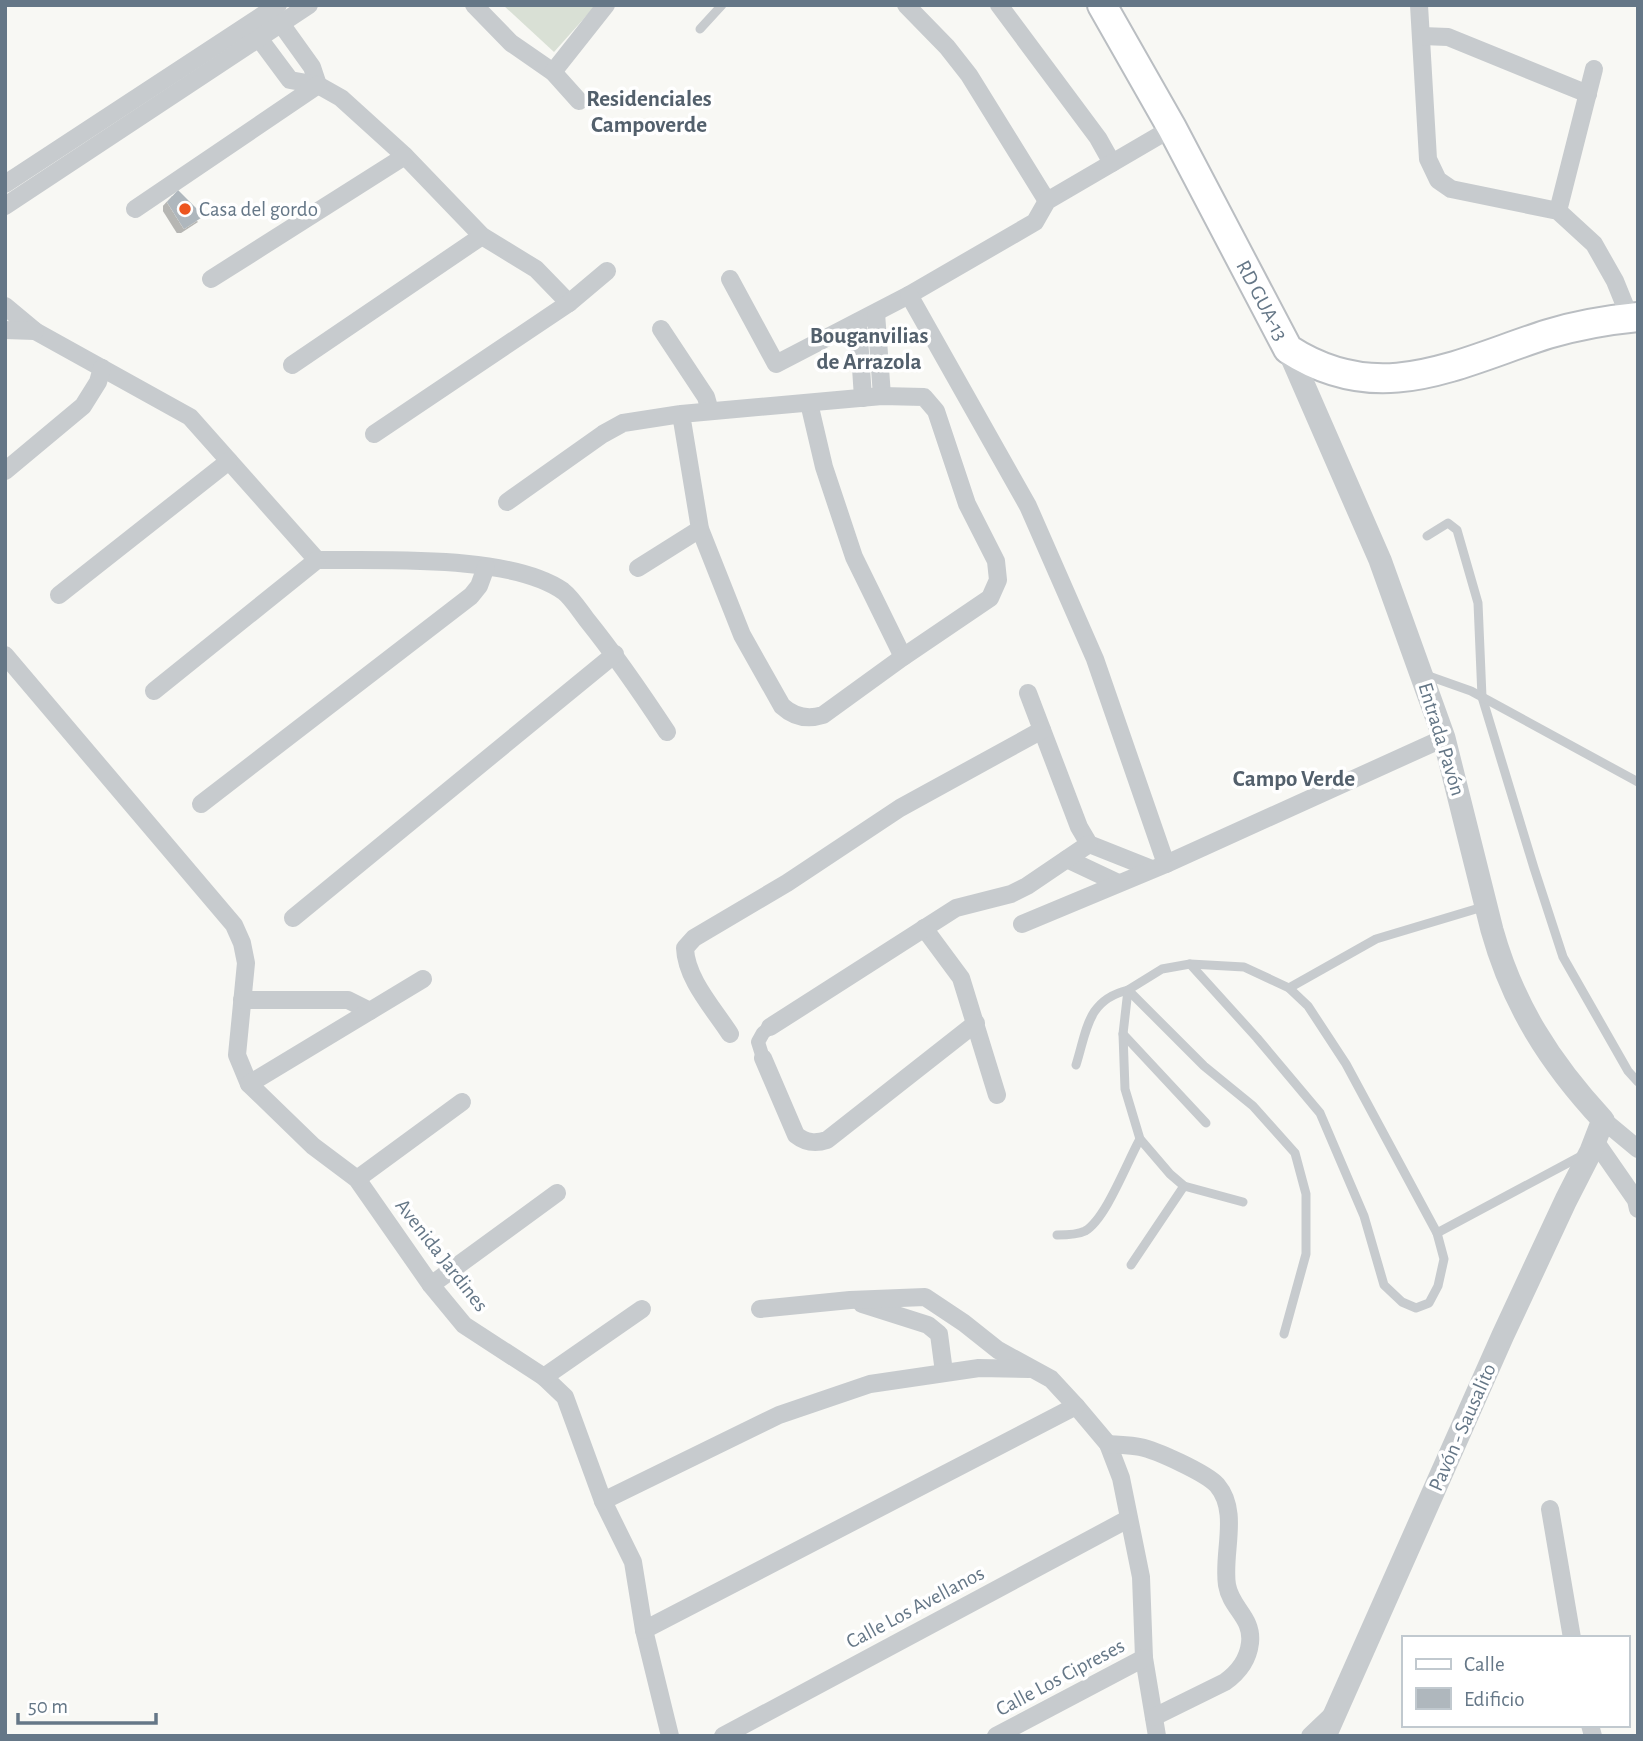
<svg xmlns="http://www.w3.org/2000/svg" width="1643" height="1741" font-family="'Alegreya Sans',sans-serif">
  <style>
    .green { fill: #d9e0d5 }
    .building { fill: #afb7bd; filter: url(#shadow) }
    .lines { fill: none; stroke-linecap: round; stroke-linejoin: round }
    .primary-casing { stroke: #babec2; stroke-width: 32 }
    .service { stroke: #c7cbce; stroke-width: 9 }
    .pedestrian { stroke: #c7cbce; stroke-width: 14 }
    .minor { stroke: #c7cbce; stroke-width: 18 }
    .tertiary { stroke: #c7cbce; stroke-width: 23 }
    .primary { stroke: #fff; stroke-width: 28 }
    .poi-dot { fill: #ed551f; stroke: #fff; stroke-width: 2.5 }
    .labels { text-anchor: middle; stroke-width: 7; stroke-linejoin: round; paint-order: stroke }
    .poi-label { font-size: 21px; fill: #657787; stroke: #fff; text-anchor: start }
    .street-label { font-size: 21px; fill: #657787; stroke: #fff }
    .neighbourhood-label { font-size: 23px; font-weight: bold; fill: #53606c; stroke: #fff }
  </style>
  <defs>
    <filter id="shadow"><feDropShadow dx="-6" dy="6" stdDeviation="0" flood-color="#0004"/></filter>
  </defs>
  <rect width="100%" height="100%" fill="#f8f8f4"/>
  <polygon class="green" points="503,5 596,5 554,52"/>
  <polygon class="building" points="178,190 204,216 184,229 167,202"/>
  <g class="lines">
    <defs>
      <g id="primary">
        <path id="s1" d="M1102 5 1172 128 1288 349C1380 409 1457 363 1548 334 1578 325 1607 320 1638 317"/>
      </g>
    </defs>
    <use href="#primary" class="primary-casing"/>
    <g class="service">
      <polyline points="700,29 722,5"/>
      <polyline points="1427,536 1448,523 1457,530 1478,603 1482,697 1534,868 1563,957 1628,1071 1638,1082"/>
      <polyline points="1423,674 1471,691 1638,782"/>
      <polyline points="1190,964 1257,1038 1320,1113 1364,1216 1384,1285 1402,1302 1416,1308 1429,1303 1438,1286 1444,1259 1437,1233"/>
      <polyline points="1289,988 1376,939 1486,906"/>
      <polyline points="1123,1034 1206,1123"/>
      <path d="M1076 1065C1087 1030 1087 1000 1128 990L1204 1066 1253 1106 1295 1153 1306 1194V1254L1284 1334"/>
      <polyline points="1243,1202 1184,1186 1170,1174 1140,1139 1125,1089 1123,1034 1128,990 1162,969 1190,964 1244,967 1289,988 1308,1006 1346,1064 1437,1233 1583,1155"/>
      <path d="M1057 1235C1065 1235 1077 1235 1085 1231 1106 1219 1127 1162 1140 1139"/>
      <polyline points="1131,1265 1184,1186"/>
    </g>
    <polyline class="pedestrian" points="763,1058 758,1042 763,1033 770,1027"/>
    <g class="minor">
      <polyline points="474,5 511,43 553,72 579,101"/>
      <polyline points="906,5 947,47 969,75 1047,201"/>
      <polyline points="999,5 1098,138 1112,163"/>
      <polyline points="1419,5 1428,159 1438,180 1451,189 1558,211 1594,244 1615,281 1630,318"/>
      <polyline points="274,14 312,67 318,85"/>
      <polyline points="249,25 290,80 318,85 341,98 405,156 482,236 536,269 569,303"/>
      <polyline points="1422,36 1448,37 1588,94"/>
      <polyline points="553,72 606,5"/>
      <polyline points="5,184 278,5"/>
      <polyline points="5,206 309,5"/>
      <polyline points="135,209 318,85"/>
      <polyline points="1558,211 1594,69"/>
      <polyline points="211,279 405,156"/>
      <polyline points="730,279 776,364 909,295 1035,222 1047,201 1172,128"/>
      <polyline points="909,295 1028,506 1095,659 1166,864"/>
      <path d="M5 306 35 331 190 417 317 560C383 561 510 554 563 591 572 598 580 611 587 620 616 656 642 694 667 732"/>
      <polyline points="876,313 882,396"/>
      <polyline points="858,322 863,398"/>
      <polyline points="661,329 706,397 710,411"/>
      <polyline points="5,330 35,331"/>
      <polyline points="292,365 482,236"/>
      <polyline points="809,403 824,467 854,557 903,657"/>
      <polyline points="374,434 569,303 607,271"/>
      <polyline points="5,471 83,406 98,382 102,368"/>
      <path d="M507 502 603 434 623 423 681 414 882 396 924 397 936 411 967 504 996 561 998 580 990 598 903 657 823 715C807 720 794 717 782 706L742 635 700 529 681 414"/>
      <polyline points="638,568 700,529"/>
      <polyline points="59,595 229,461"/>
      <polyline points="5,655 234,925 242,943 246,963 237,1055 249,1084 313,1146 357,1179 431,1285 464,1325 544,1377 565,1397 603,1501 633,1562 644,1630 670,1736"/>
      <polyline points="154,691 317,560"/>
      <polyline points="1028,693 1079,827 1089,844 1152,869"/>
      <polyline points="201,804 471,596 479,586 486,567"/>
      <polyline points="1067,859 1118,883"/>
      <polyline points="293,918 615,654"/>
      <polyline points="1022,924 1166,864 1444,738"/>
      <polyline points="924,928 961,978 997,1095"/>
      <polyline points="242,1000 348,1000 370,1011"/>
      <polyline points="770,1027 956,908 1011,894 1027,886 1089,844"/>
      <path d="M730 1034C714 1009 686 979 685 948L694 938 787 883 900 808 1042 730"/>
      <path d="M763 1058 796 1135C806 1143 815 1144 827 1140L976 1023"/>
      <polyline points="249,1084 423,979"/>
      <polyline points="1603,1120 1638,1149"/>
      <polyline points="1595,1141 1636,1200 1638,1209"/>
      <polyline points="357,1179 462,1102"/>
      <polyline points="431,1285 557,1193"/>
      <polyline points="862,1304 928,1325 939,1334 944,1372"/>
      <polyline points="760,1309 850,1300 925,1297 964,1323 998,1350 1051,1379 1076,1406 1108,1444 1121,1478 1141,1577 1144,1658 1157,1736"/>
      <polyline points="544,1377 642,1309"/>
      <path d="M1108 1444C1118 1445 1130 1445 1140 1447 1156 1450 1206 1473 1217 1485 1240 1512 1222 1553 1227 1585 1231 1609 1253 1617 1250 1643 1248 1660 1239 1672 1225 1682L1154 1717"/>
      <polyline points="603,1501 779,1415 870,1384 979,1368 1029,1369"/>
      <polyline points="1550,1509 1572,1638"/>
      <polyline points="644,1630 1076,1406"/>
      <polyline points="1590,1725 1593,1736"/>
      <polyline points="723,1736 1128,1519"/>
      <polyline points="996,1736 1144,1658"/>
      <polyline points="1310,1736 1331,1716"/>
    </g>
    <path class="tertiary" d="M1288 349 1380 560 1444 738 1492 930C1513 1005 1550 1063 1603 1120L1591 1151 1566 1200 1503 1335 1325 1736"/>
    <use href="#primary" class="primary"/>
  </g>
  <circle class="poi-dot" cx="185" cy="209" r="7"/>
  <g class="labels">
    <g class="poi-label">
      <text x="199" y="216">Casa del gordo</text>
    </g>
    <g class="street-label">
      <text dy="7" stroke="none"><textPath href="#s1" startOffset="336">RD GUA-13</textPath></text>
      <text transform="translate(1442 739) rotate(73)" y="7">Entrada Pavón</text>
      <text transform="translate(442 1255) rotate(52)" y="7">Avenida Jardines</text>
      <text transform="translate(1462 1427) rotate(-66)" y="7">Pavón - Sausalito</text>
      <text transform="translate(915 1607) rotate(-28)" y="7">Calle Los Avellanos</text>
      <text transform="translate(1060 1677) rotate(-28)" y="7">Calle Los Cipreses</text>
    </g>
    <g class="neighbourhood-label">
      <text x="649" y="106">Residenciales<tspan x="649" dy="26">Campoverde</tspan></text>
      <text x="869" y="343">Bouganvilias<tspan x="869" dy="26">de Arrazola</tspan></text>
      <text x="1294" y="786">Campo Verde</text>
    </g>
  </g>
  <rect width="1643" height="1741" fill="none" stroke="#657787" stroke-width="14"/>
  <rect x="1402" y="1636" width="228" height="91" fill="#ffffff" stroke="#c1c9cf" stroke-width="2"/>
  <rect x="1416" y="1659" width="35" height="10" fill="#ffffff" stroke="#c1c9cf" stroke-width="2"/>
  <text x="1464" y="1671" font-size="21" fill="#657787">Calle</text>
  <rect x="1416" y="1688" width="35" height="21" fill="#afb7bd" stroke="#c1c9cf" stroke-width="2"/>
  <text x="1464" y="1706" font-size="21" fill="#657787">Edificio</text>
  <path d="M18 1713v10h138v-10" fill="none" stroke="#657787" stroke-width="3.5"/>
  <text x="28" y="1713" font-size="21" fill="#657787" stroke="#ffffff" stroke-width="5" paint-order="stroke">50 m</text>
</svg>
